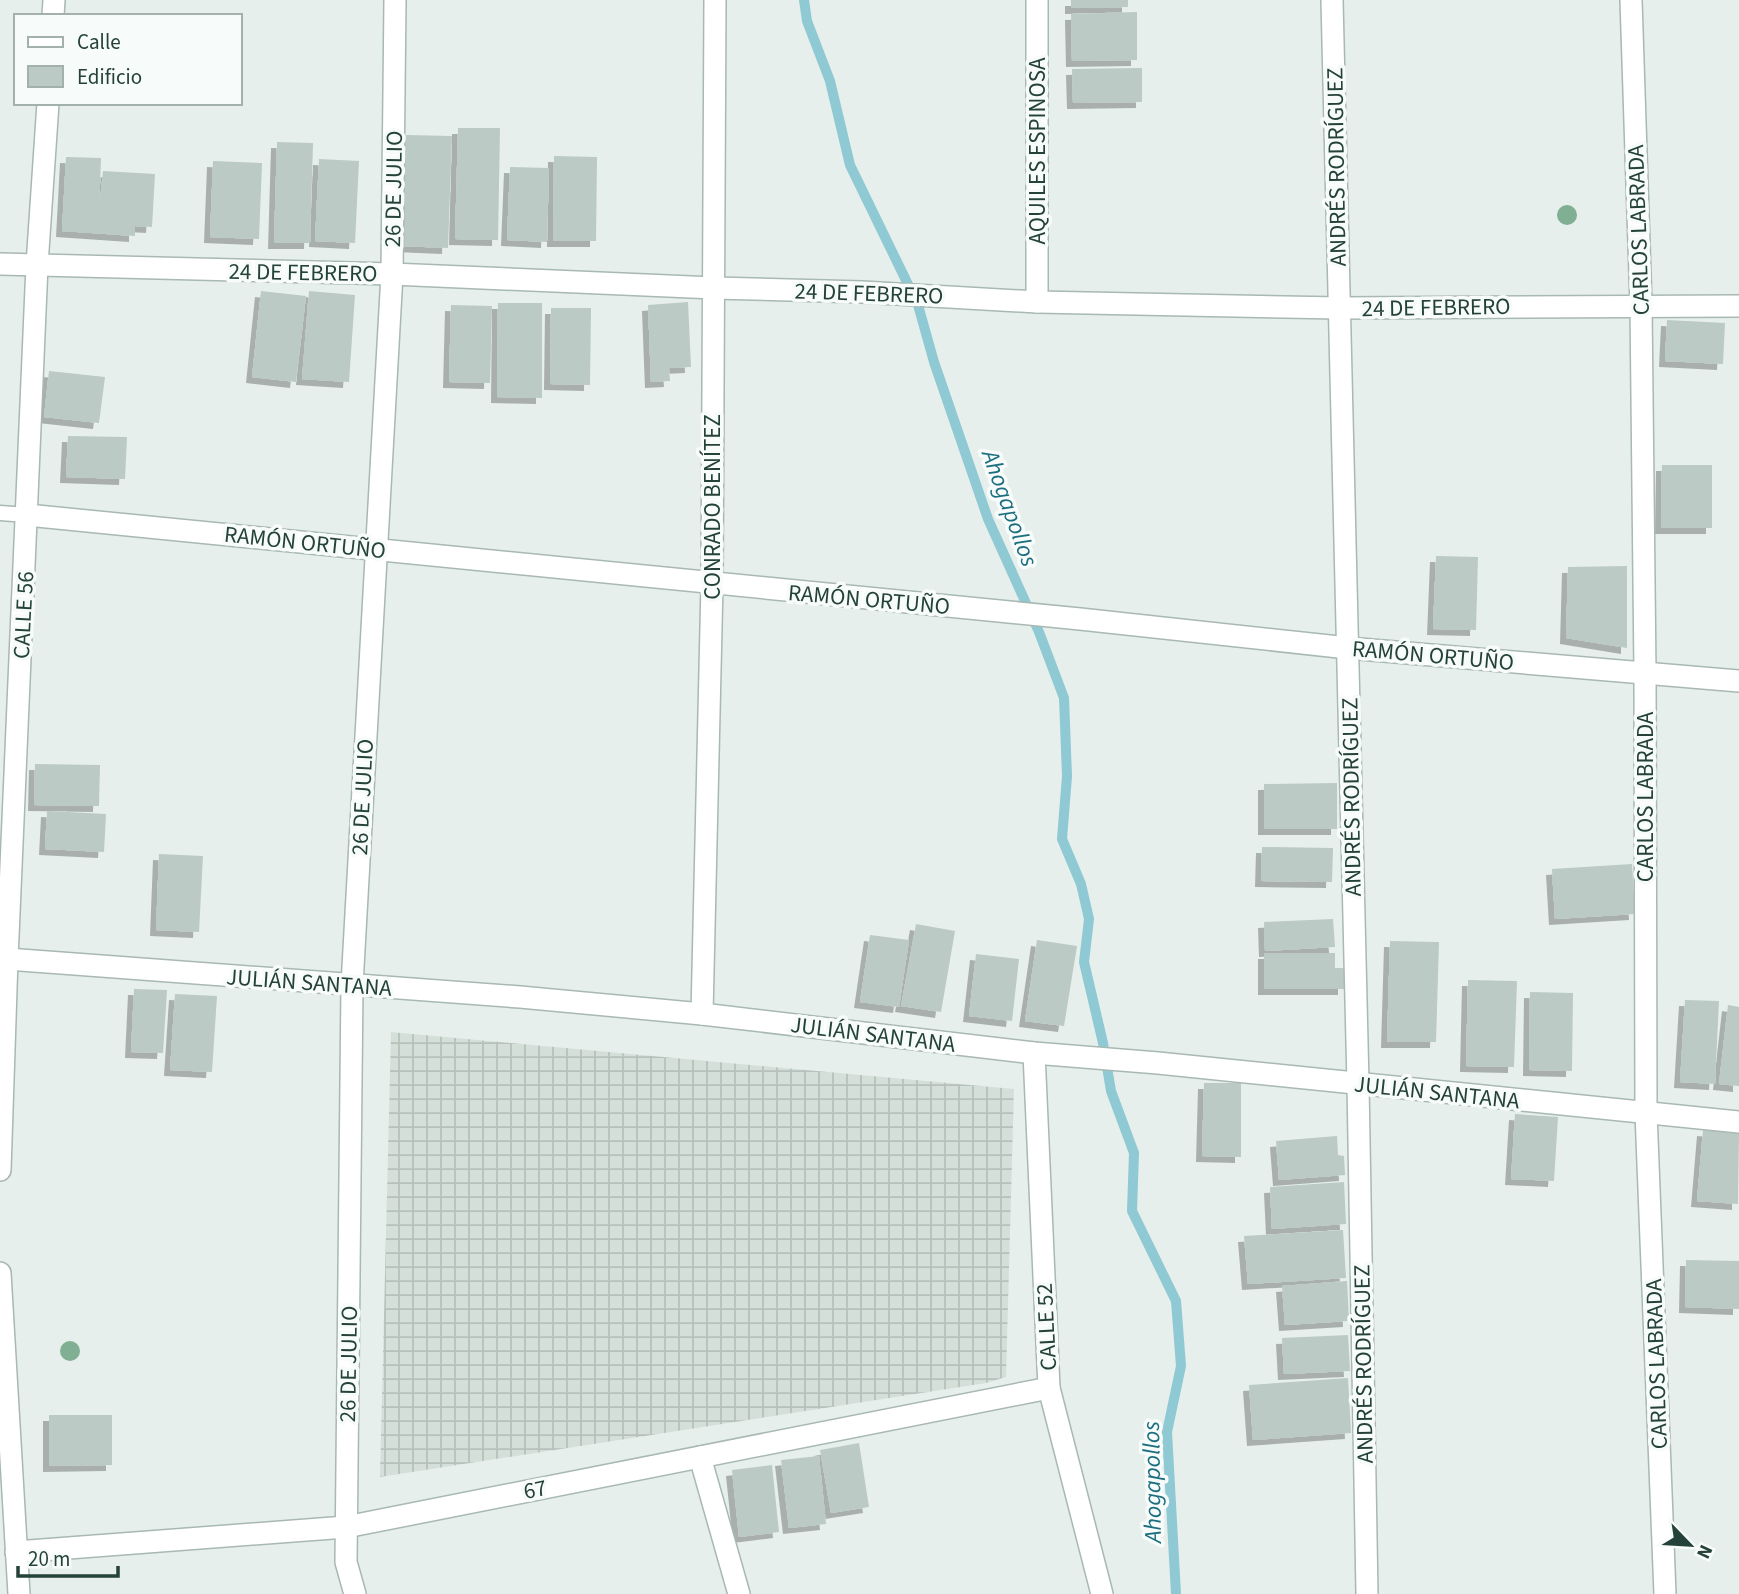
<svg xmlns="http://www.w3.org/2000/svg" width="1739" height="1594" font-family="'Source Sans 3',sans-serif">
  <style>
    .industrial { fill: url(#industrial-grid) }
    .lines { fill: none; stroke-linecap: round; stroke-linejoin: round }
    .stream { stroke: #8ec9d4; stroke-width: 10 }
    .building { fill: #bbcac4; filter: url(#shadow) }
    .lane-casing { stroke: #a8b8b2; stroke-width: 17 }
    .street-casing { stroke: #a8b8b2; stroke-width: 24 }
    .lane { stroke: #fff; stroke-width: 14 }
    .street { stroke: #fff; stroke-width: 21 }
    .tree { fill: #80af93 }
    .labels { text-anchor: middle; stroke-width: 7; stroke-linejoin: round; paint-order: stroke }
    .street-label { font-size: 23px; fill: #24423a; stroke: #f7fbf9 }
    .water-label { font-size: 24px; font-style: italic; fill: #1c6f80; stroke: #f7fbf9 }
  </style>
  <defs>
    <pattern id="industrial-grid" width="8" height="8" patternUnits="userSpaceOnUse" patternTransform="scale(1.75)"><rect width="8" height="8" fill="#d4dfda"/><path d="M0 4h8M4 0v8" fill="none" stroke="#b6c1bc"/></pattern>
    <filter id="shadow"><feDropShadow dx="-6" dy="6" stdDeviation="0" flood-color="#0004"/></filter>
  </defs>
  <rect width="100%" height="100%" fill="#e6efeb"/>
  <polygon class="industrial" points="391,1032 1014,1089 1006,1377 986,1383 380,1477"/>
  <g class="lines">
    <polyline class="stream" points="804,0 807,21 830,81 850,165 918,305 934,362 988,519 1039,632 1064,698 1067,776 1062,839 1081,884 1089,919 1084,962 1103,1043 1111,1091 1134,1153 1132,1211 1176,1301 1181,1366 1167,1432 1176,1594"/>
  </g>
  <g class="building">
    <polygon points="1071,0 1128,0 1128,7 1071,8"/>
    <polygon points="1137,12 1137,60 1072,61 1071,14"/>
    <polygon points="1142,68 1142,102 1073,103 1072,69"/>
    <polygon points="458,128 500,128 498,240 455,239"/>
    <polygon points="406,135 452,136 448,248 401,246"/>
    <polygon points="277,142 313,143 310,243 274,243"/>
    <polygon points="554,156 597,157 596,241 553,241"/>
    <polygon points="66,157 101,158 99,211 103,171 155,174 152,227 135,226 135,236 62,231"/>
    <polygon points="319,159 359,161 355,243 315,241"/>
    <polygon points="213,161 262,163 259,239 210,237"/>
    <polygon points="510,167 549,168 547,242 507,240"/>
    <polygon points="261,291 306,296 296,382 252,377"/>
    <polygon points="309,291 355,295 349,382 302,379"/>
    <polygon points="688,302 691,367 669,368 670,381 651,382 648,305"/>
    <polygon points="498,303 542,303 542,398 497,397"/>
    <polygon points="451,305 492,306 490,383 449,382"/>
    <polygon points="551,308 591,308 590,385 550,384"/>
    <polygon points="1667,320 1725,323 1723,364 1665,361"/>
    <polygon points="49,371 105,377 99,423 44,417"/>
    <polygon points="68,436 127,437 125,479 66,477"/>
    <polygon points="1662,465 1712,465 1712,528 1661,528"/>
    <polygon points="1436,556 1478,557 1476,630 1433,629"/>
    <polygon points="1627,566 1627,648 1566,638 1568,567"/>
    <polygon points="35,764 100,765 99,806 34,805"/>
    <polygon points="1337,783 1337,829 1264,829 1264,784"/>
    <polygon points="47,811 106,814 104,852 45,849"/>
    <polygon points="1262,847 1333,848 1332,882 1261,881"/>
    <polygon points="159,854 203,856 199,932 156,930"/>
    <polygon points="1632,864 1635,914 1555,919 1552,869"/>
    <polygon points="1333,919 1335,947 1265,951 1264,922"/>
    <polygon points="916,924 955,931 941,1012 901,1006"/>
    <polygon points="870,935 909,940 899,1007 860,1002"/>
    <polygon points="1037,940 1077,946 1064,1026 1025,1021"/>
    <polygon points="1390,941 1439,942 1436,1042 1387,1042"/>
    <polygon points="1264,953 1335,953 1335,968 1344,968 1344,989 1264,989"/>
    <polygon points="976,954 1019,959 1012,1021 969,1016"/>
    <polygon points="1468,980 1517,981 1514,1067 1466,1066"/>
    <polygon points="134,989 167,990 163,1053 131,1052"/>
    <polygon points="1530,992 1573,993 1572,1071 1529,1070"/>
    <polygon points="175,994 217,996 212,1072 170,1070"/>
    <polygon points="1685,1000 1719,1001 1715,1084 1680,1082"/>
    <polygon points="1728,1005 1739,1007 1739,1086 1719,1084"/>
    <polygon points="1204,1083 1241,1083 1241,1157 1202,1156"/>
    <polygon points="1515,1114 1558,1117 1554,1181 1511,1179"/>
    <polygon points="1703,1130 1739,1133 1738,1204 1697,1201"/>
    <polygon points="1337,1136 1338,1155 1344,1156 1345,1175 1279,1180 1276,1141"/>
    <polygon points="1344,1182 1346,1224 1272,1229 1270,1187"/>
    <polygon points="1343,1230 1346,1278 1248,1284 1244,1236"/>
    <polygon points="1686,1260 1739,1261 1739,1309 1685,1307"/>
    <polygon points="1347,1281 1349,1321 1285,1325 1282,1286"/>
    <polygon points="1348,1335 1350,1371 1284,1374 1282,1338"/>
    <polygon points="1348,1378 1351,1433 1253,1440 1249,1385"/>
    <polygon points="49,1415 112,1415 112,1465 49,1466"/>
    <polygon points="859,1443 869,1507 831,1513 820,1450"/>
    <polygon points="819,1456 826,1524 789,1528 781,1460"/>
    <polygon points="772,1465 779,1532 739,1537 732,1470"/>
  </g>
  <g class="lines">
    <defs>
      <polyline id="lane" points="0,513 27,515"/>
      <g id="street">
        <polyline points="1037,0 1037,302"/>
        <polyline points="1332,0 1358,1084 1367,1594"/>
        <polyline points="1631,0 1641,305 1645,673 1646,1113 1665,1594"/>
        <polyline points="53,16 54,0"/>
        <polyline points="0,264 392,274 714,288 862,292 1037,302 1339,308 1739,306"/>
        <polyline points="27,515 1080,619 1348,648 1739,681"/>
        <polyline points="7,959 520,997 702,1014 1034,1053 1158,1063 1739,1122"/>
        <polyline points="702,1014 712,584 715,0"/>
        <polyline points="1034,1053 1049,1388 1102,1594"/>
        <polyline points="0,1170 7,959 37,265 48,103"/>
        <polyline points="0,1273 19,1594"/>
        <polyline points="700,1457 739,1594"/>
        <polyline points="16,1552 346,1527 1049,1388"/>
        <polyline points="355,1594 346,1562 352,985 392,274 395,0"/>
      </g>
    </defs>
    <use href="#lane" class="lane-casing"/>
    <use href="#street" class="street-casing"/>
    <use href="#lane" class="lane"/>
    <use href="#street" class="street"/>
  </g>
  <g class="tree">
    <circle cx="1567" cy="215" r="10"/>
    <circle cx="70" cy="1351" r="10"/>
  </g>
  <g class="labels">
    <g class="street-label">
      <text transform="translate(1037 151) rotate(-90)" y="8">AQUILES ESPINOSA</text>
      <text transform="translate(1336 167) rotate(-91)" y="8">ANDRÉS RODRÍGUEZ</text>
      <text transform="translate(393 189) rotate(-89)" y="8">26 DE JULIO</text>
      <text transform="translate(1638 230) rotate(-92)" y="8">CARLOS LABRADA</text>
      <text transform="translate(303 272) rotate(1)" y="8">24 DE FEBRERO</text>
      <text transform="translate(869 293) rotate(2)" y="8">24 DE FEBRERO</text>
      <text transform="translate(1436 307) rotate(-1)" y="8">24 DE FEBRERO</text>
      <text transform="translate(712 507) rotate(-90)" y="8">CONRADO BENÍTEZ</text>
      <text transform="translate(305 542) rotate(6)" y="8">RAMÓN ORTUÑO</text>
      <text transform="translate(869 599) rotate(5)" y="8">RAMÓN ORTUÑO</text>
      <text transform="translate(23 615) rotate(-87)" y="8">CALLE 56</text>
      <text transform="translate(1433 655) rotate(5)" y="8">RAMÓN ORTUÑO</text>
      <text transform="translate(362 797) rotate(-87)" y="8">26 DE JULIO</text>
      <text transform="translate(1351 797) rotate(-91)" y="8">ANDRÉS RODRÍGUEZ</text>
      <text transform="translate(1645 797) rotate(-90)" y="8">CARLOS LABRADA</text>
      <text transform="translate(309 982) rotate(4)" y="8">JULIÁN SANTANA</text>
      <text transform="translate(873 1034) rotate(7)" y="8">JULIÁN SANTANA</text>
      <text transform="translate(1437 1092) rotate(6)" y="8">JULIÁN SANTANA</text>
      <text transform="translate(1046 1327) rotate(-93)" y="8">CALLE 52</text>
      <text transform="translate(348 1364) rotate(-89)" y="8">26 DE JULIO</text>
      <text transform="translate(1363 1364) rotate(-91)" y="8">ANDRÉS RODRÍGUEZ</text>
      <text transform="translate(1656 1364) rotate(-92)" y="8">CARLOS LABRADA</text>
      <text transform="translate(535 1489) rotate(-11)" y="8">67</text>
    </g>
    <g class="water-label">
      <text transform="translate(1010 508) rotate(70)" y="8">Ahogapollos</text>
      <text transform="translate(1152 1482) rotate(-91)" y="8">Ahogapollos</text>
    </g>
  </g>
  <rect x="14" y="14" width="228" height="91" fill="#f7fbf9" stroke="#a3b1ad" stroke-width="2"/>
  <rect x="28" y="37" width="35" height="10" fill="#ffffff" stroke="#a3b1ad" stroke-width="2"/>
  <text x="77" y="49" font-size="21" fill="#24423a">Calle</text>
  <rect x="28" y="66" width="35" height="21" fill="#bbcac4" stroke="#a3b1ad" stroke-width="2"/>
  <text x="77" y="84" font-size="21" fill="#24423a">Edificio</text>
  <g transform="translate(1690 1545) rotate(115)" stroke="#f7fbf9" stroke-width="5" paint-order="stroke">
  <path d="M0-5L12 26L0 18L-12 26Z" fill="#24423a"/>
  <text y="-10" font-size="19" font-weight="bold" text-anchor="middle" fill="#24423a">N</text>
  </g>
  <path d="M18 1566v10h100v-10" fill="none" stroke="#24423a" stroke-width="3.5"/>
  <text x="28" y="1566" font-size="21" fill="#24423a" stroke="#f7fbf9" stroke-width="5" paint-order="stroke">20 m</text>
</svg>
